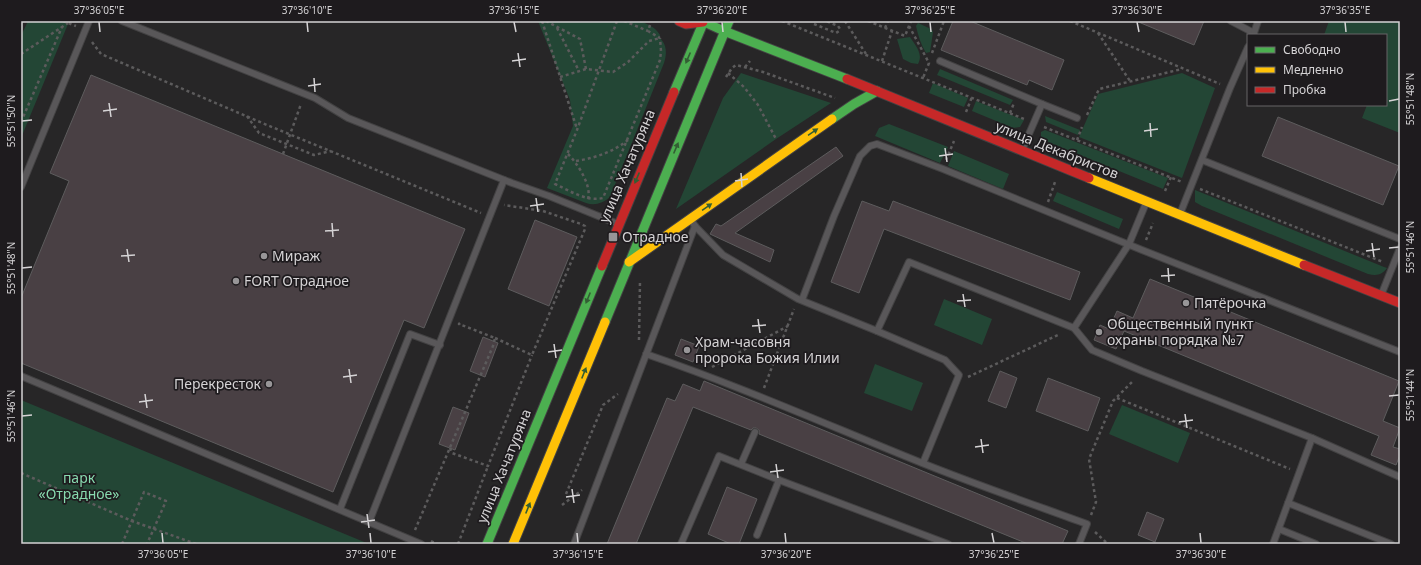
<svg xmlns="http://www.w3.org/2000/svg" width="1421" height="565" font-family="'Noto Sans',sans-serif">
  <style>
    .green { fill: #234635 }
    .building { fill: #494044; stroke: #5d5c5d }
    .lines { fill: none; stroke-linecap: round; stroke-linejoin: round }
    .lane-casing { stroke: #434243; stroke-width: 8 }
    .fast-casing { stroke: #434243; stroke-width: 11 }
    .slow-casing { stroke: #434243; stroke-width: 11 }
    .jam-casing { stroke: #434243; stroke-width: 11 }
    .path { stroke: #5c5b5c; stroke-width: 2.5; stroke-dasharray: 3 3; stroke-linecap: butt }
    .lane { stroke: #595759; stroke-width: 6 }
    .fast { stroke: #4caf50; stroke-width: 9 }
    .slow { stroke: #ffc107; stroke-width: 9 }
    .jam { stroke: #c62828; stroke-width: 9 }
    .oneway { fill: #335e34 }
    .ticks { fill: none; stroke: #d5d3d5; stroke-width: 1.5 }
    .poi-dot { fill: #989698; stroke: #1e1b1e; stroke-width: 1.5 }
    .labels { text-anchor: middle; stroke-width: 3.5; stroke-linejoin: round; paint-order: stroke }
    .street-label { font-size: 14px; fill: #d5d3d5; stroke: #1e1b1e }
    .poi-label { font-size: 14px; fill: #d5d3d5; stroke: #1e1b1e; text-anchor: start }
    .park-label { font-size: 14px; fill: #88daaf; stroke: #1e1b1e }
    .neatline { fill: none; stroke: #d5d3d5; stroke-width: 1.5 }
    .ticks-label { font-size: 10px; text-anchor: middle; fill: #d5d3d5 }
  </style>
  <rect width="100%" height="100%" fill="#272627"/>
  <g class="green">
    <polygon points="28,21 61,21 68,24 21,138 21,36"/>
    <path d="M538 21H639C648 24 655 27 660 35V38C667 45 667 54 664 63L610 197C603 203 595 206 586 203L547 188 573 126 570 100Z"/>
    <polygon points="1329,21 1400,21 1400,133 1362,118 1367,105 1386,105 1386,35 1324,35"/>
    <path d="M918 23 931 29 933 32 932 39 930 52 926 53C921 45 918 35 916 26Z"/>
    <path d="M910 37C915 45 924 54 918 64L911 63 903 59 897 39Z"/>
    <polygon points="940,69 1013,100 1010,105 937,75"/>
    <polygon points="741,73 831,103 776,139 676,209 723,98"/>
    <polygon points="1182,73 1215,88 1182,178 1079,137 1098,94"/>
    <polygon points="933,83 968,98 964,107 929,93"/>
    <polygon points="976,101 1024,120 1020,127 1013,128 972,111"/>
    <polygon points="1045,116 1080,130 1078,135 1046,122"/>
    <polygon points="889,124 948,147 940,163 875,136 879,128"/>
    <polygon points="1045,130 1168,178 1163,189 1041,139 1041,132"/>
    <polygon points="954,151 1009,174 1003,189 948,166"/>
    <path d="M1195 190 1384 267 1387 268C1382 275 1377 276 1368 274L1202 206 1195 202Z"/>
    <polygon points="1057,192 1123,219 1119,229 1053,201"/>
    <polygon points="944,299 992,319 982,345 934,325"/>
    <polygon points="875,364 923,383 912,411 864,393"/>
    <polygon points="21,400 369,544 21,544"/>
    <polygon points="1122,405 1190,433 1178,463 1109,434"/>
  </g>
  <g class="building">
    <polygon points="953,21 970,21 1064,60 1052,90 1029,80 1027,85 941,50"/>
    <polygon points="1136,21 1204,21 1194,45"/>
    <polygon points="91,75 465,229 424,328 404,320 333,492 21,363 21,298 69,181 50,173"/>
    <polygon points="1278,117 1399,166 1383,205 1262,156"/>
    <polygon points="836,147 843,156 735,233 774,250 770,262 710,234 716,224 721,226"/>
    <polygon points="862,201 889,211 893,201 1080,272 1070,300 884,229 859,293 831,282"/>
    <polygon points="535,220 577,237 549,306 508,289"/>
    <polygon points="1150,279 1399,381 1383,421 1400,428 1393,447 1400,449 1400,455 1396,465 1371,455 1379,436 1124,331 1116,349 1094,340 1100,325 1109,329 1117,311 1133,318"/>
    <polygon points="483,337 498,343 485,377 470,371"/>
    <polygon points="681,339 699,346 693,362 675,355"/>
    <polygon points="1000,371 1017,378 1006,408 988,401"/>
    <polygon points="1048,378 1100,398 1088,431 1036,411"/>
    <polygon points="704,381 1068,531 1062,544 1028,544 759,434 759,430 756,428 753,428 751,430 693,407 636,544 607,544 667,398 675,401 683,384 700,391"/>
    <polygon points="453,407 469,413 455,450 439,444"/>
    <polygon points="727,487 757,499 739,544 731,544 708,534"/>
    <polygon points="1147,512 1164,519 1155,542 1138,535"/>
  </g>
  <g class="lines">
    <defs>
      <g id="lane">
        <polyline points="122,21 315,98 348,118 512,183 549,196 618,224"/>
        <polyline points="1231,21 1254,33 1253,35"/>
        <polyline points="1254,33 1258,21"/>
        <polyline points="940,61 1042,104 1022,150"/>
        <polyline points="1042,104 1077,118"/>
        <polyline points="1202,160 1400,239"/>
        <polyline points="21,187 89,21"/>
        <polyline points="1146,203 1129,244 1074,328 1092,350 1142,371 1312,438 1273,544"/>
        <polyline points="1180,214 1230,88 1248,47"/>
        <polyline points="691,220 695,226 723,255 798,299 877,331 909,262 1074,328"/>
        <polyline points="1382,293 1400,248"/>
        <polyline points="802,300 834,216 860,156 870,146 877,144 943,169 1142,250 1400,352"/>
        <polyline points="877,331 945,360 959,375 923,463"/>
        <path d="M646 354C740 386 830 426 922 463 977 485 1032 504 1087 524L1079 544"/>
        <polyline points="21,376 421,544"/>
        <polyline points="1312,438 1400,477"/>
        <polyline points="741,464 755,432"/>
        <polyline points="1288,503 1391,544"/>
        <polyline points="340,509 410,334 440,345"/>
        <polyline points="369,522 504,180"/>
        <polyline points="1279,529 1316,544"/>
        <polyline points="757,535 779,480"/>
        <polyline points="574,544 695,226"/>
        <polyline points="681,544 719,456 779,480 948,544"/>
      </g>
      <g id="fast">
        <polyline points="702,21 724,31 847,79"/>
        <polyline points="674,92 704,21"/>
        <polyline points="832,119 854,104 877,91"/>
        <polyline points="605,322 729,21"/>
        <polyline points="487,544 602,266"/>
      </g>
      <g id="slow">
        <polyline points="1089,178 1304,265"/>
        <polyline points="629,262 832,119"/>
        <polyline points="513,544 605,322"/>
      </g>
      <g id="jam">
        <polyline points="679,21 686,24 703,22"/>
        <polyline points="847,79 1089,178"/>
        <polyline points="1304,265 1400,303"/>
        <polyline points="602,266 674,92"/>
      </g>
    </defs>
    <use href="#lane" class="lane-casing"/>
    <use href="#fast" class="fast-casing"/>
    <use href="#slow" class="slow-casing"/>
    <use href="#jam" class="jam-casing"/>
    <g class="path">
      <polyline points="63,21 76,26"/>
      <polyline points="542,21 577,129"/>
      <polyline points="546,21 580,39 586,69 613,72 628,62 649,41 660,38"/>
      <path d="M617 21 577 130 555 184C570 191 587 202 603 198L660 60 661 51 660 38"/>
      <polyline points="624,21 648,31"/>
      <polyline points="782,21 1024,119"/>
      <polyline points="845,21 866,54"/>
      <polyline points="868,21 905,36 911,21"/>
      <polyline points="1070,21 1220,84"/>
      <polyline points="767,22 767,21"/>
      <polyline points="814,24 836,33 839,31 840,29 838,26 826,21"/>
      <polyline points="650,25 648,31 660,38"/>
      <polyline points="909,26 929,63 923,78"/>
      <polyline points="557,28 579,71"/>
      <polyline points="885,28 888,21"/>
      <polyline points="1098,33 1130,81"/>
      <polyline points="92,42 101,54 267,125 481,213"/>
      <polyline points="932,53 944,21"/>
      <polyline points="21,54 68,23"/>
      <polyline points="882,61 892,31"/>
      <polyline points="745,67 750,61"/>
      <polyline points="728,73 744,87 758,105 776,139"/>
      <polyline points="560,77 586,69"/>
      <polyline points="726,77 732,68 736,65 763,72 835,98"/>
      <polyline points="966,112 972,97"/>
      <polyline points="1010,113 1014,103"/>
      <polyline points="1087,115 1099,89 1182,69"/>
      <polyline points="247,116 259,133 314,155 331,151"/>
      <polyline points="21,122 62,27"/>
      <polyline points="1044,127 1182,182"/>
      <polyline points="1077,140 1082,127"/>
      <polyline points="283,154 301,104"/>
      <path d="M568 154C577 163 592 185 588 199"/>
      <polyline points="946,160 954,141"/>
      <path d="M576 161C595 158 613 152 628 140"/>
      <polyline points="1200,189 1383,262"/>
      <polyline points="1165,191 1171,177"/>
      <polyline points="1048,202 1055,182"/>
      <polyline points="1146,240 1153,223"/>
      <polyline points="495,338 532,355 585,229 585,226 581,224 543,211 504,205"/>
      <polyline points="639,340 640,281"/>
      <polyline points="712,367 788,326"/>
      <polyline points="968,377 1060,334"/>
      <polyline points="764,388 794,309"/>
      <polyline points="1117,398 1290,469"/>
      <polyline points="450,448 452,453 488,466 532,355"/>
      <polyline points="21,473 132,521 196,544"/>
      <polyline points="566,494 603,405 618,394"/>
      <polyline points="562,505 582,490"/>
      <polyline points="1091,515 1096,502 1089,459 1113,401 1134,380"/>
      <polyline points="415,530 493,346 495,338 459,324 460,323"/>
      <polyline points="1095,532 1108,544"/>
      <polyline points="431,541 437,544"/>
      <polyline points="122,544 144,492 166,501 147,544"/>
      <polyline points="458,544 488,466"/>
    </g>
    <use href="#lane" class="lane"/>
    <use href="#fast" class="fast"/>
    <use href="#slow" class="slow"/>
    <use href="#jam" class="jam"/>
  </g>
  <defs><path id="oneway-solid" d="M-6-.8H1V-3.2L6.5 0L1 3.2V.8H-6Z"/></defs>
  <g class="oneway">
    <use href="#oneway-solid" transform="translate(688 58) rotate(113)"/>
    <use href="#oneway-solid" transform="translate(813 132) rotate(-34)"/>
    <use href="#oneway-solid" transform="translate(676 148) rotate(-67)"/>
    <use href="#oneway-solid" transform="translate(637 178) rotate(113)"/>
    <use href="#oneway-solid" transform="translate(707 207) rotate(-35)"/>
    <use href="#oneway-solid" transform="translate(588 298) rotate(112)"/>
    <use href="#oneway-solid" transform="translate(584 373) rotate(-68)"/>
    <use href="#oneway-solid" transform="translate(528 508) rotate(-68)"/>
  </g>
  <path class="ticks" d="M99 22 100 32M307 22 308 32M514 22 516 32M722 22 723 32M930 22 931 32M1137 22 1139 32M1345 22 1346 32M518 53 520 67M512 61 526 59M314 78 315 92M308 86 321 84M1389 101 1399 99M109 103 111 117M103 111 117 109M22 121 32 120M1150 123 1151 137M1144 131 1158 129M945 148 947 162M939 156 953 154M741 173 742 187M735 181 748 179M536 198 538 212M530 206 544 204M332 223 333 237M325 231 339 230M1372 243 1374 257M1389 248 1399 247M127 249 129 262M1366 251 1380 249M121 256 135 255M22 268 32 267M1168 268 1169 282M1161 276 1175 275M963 294 965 307M957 301 971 300M758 319 760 333M752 326 766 325M554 344 556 358M548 352 562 350M349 369 351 383M343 377 357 375M145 394 147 408M1389 396 1399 395M139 402 153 400M1185 414 1187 428M22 416 32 415M1179 422 1193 420M981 439 983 453M975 447 989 445M776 464 778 478M770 472 784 470M572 489 574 503M566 497 580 495M367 514 369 528M361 522 375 520M162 533 163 543M370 533 371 543M577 533 578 543M785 533 786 543M992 533 994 543M1200 533 1201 543"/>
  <g class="poi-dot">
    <rect x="608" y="232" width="10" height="10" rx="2"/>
    <circle cx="264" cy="256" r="4"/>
    <circle cx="236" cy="281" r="4"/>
    <circle cx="1186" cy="303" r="4"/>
    <circle cx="1099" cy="332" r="4"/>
    <circle cx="687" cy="350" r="4"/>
    <circle cx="269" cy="384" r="4"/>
  </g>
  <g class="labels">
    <g class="street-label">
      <text transform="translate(1057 150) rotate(22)" y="5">улица Декабристов</text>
      <text transform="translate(627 166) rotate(-67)" y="5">улица Хачатуряна</text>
      <text transform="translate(504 466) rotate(-68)" y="5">улица Хачатуряна</text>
    </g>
    <g class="poi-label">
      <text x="622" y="242">Отрадное</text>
      <text x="272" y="261">Мираж</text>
      <text x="244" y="286">FORT Отрадное</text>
      <text x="1194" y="308">Пятёрочка</text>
      <text x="1107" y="329">Общественный пункт<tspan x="1107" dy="16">охраны порядка №7</tspan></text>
      <text x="695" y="347">Храм-часовня<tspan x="695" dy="16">пророка Божия Илии</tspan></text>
      <text x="261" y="389" text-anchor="end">Перекресток</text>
    </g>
    <g class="park-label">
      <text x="79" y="483">парк<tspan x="79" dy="16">«Отрадное»</tspan></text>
    </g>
  </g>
  <rect width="1421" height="565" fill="none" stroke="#1e1b1e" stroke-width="44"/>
  <rect x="1247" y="34" width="140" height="72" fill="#1e1b1e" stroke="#676567"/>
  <rect x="1255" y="47" width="20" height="6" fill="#4caf50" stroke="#676567"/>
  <text x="1283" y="54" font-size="12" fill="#d5d3d5">Свободно</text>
  <rect x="1255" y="67" width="20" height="6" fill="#ffc107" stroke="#676567"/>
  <text x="1283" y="74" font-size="12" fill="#d5d3d5">Медленно</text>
  <rect x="1255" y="87" width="20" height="6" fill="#c62828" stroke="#676567"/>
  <text x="1283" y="94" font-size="12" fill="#d5d3d5">Пробка</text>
  <rect x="22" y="22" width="1377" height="521" class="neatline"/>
  <g class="ticks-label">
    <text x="99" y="14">37°36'05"E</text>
    <text x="307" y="14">37°36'10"E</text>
    <text x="514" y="14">37°36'15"E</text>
    <text x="722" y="14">37°36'20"E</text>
    <text x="930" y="14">37°36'25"E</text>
    <text x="1137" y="14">37°36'30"E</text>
    <text x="1345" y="14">37°36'35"E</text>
    <text transform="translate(1410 99) rotate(-90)" y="4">55°51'48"N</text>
    <text transform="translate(11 121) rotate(-90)" y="4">55°51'50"N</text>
    <text transform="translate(1410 247) rotate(-90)" y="4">55°51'46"N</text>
    <text transform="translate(11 268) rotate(-90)" y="4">55°51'48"N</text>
    <text transform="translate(1410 395) rotate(-90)" y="4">55°51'44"N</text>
    <text transform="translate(11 416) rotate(-90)" y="4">55°51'46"N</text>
    <text x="163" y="558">37°36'05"E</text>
    <text x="371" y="558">37°36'10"E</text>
    <text x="578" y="558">37°36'15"E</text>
    <text x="786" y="558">37°36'20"E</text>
    <text x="994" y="558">37°36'25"E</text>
    <text x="1201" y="558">37°36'30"E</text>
  </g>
</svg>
